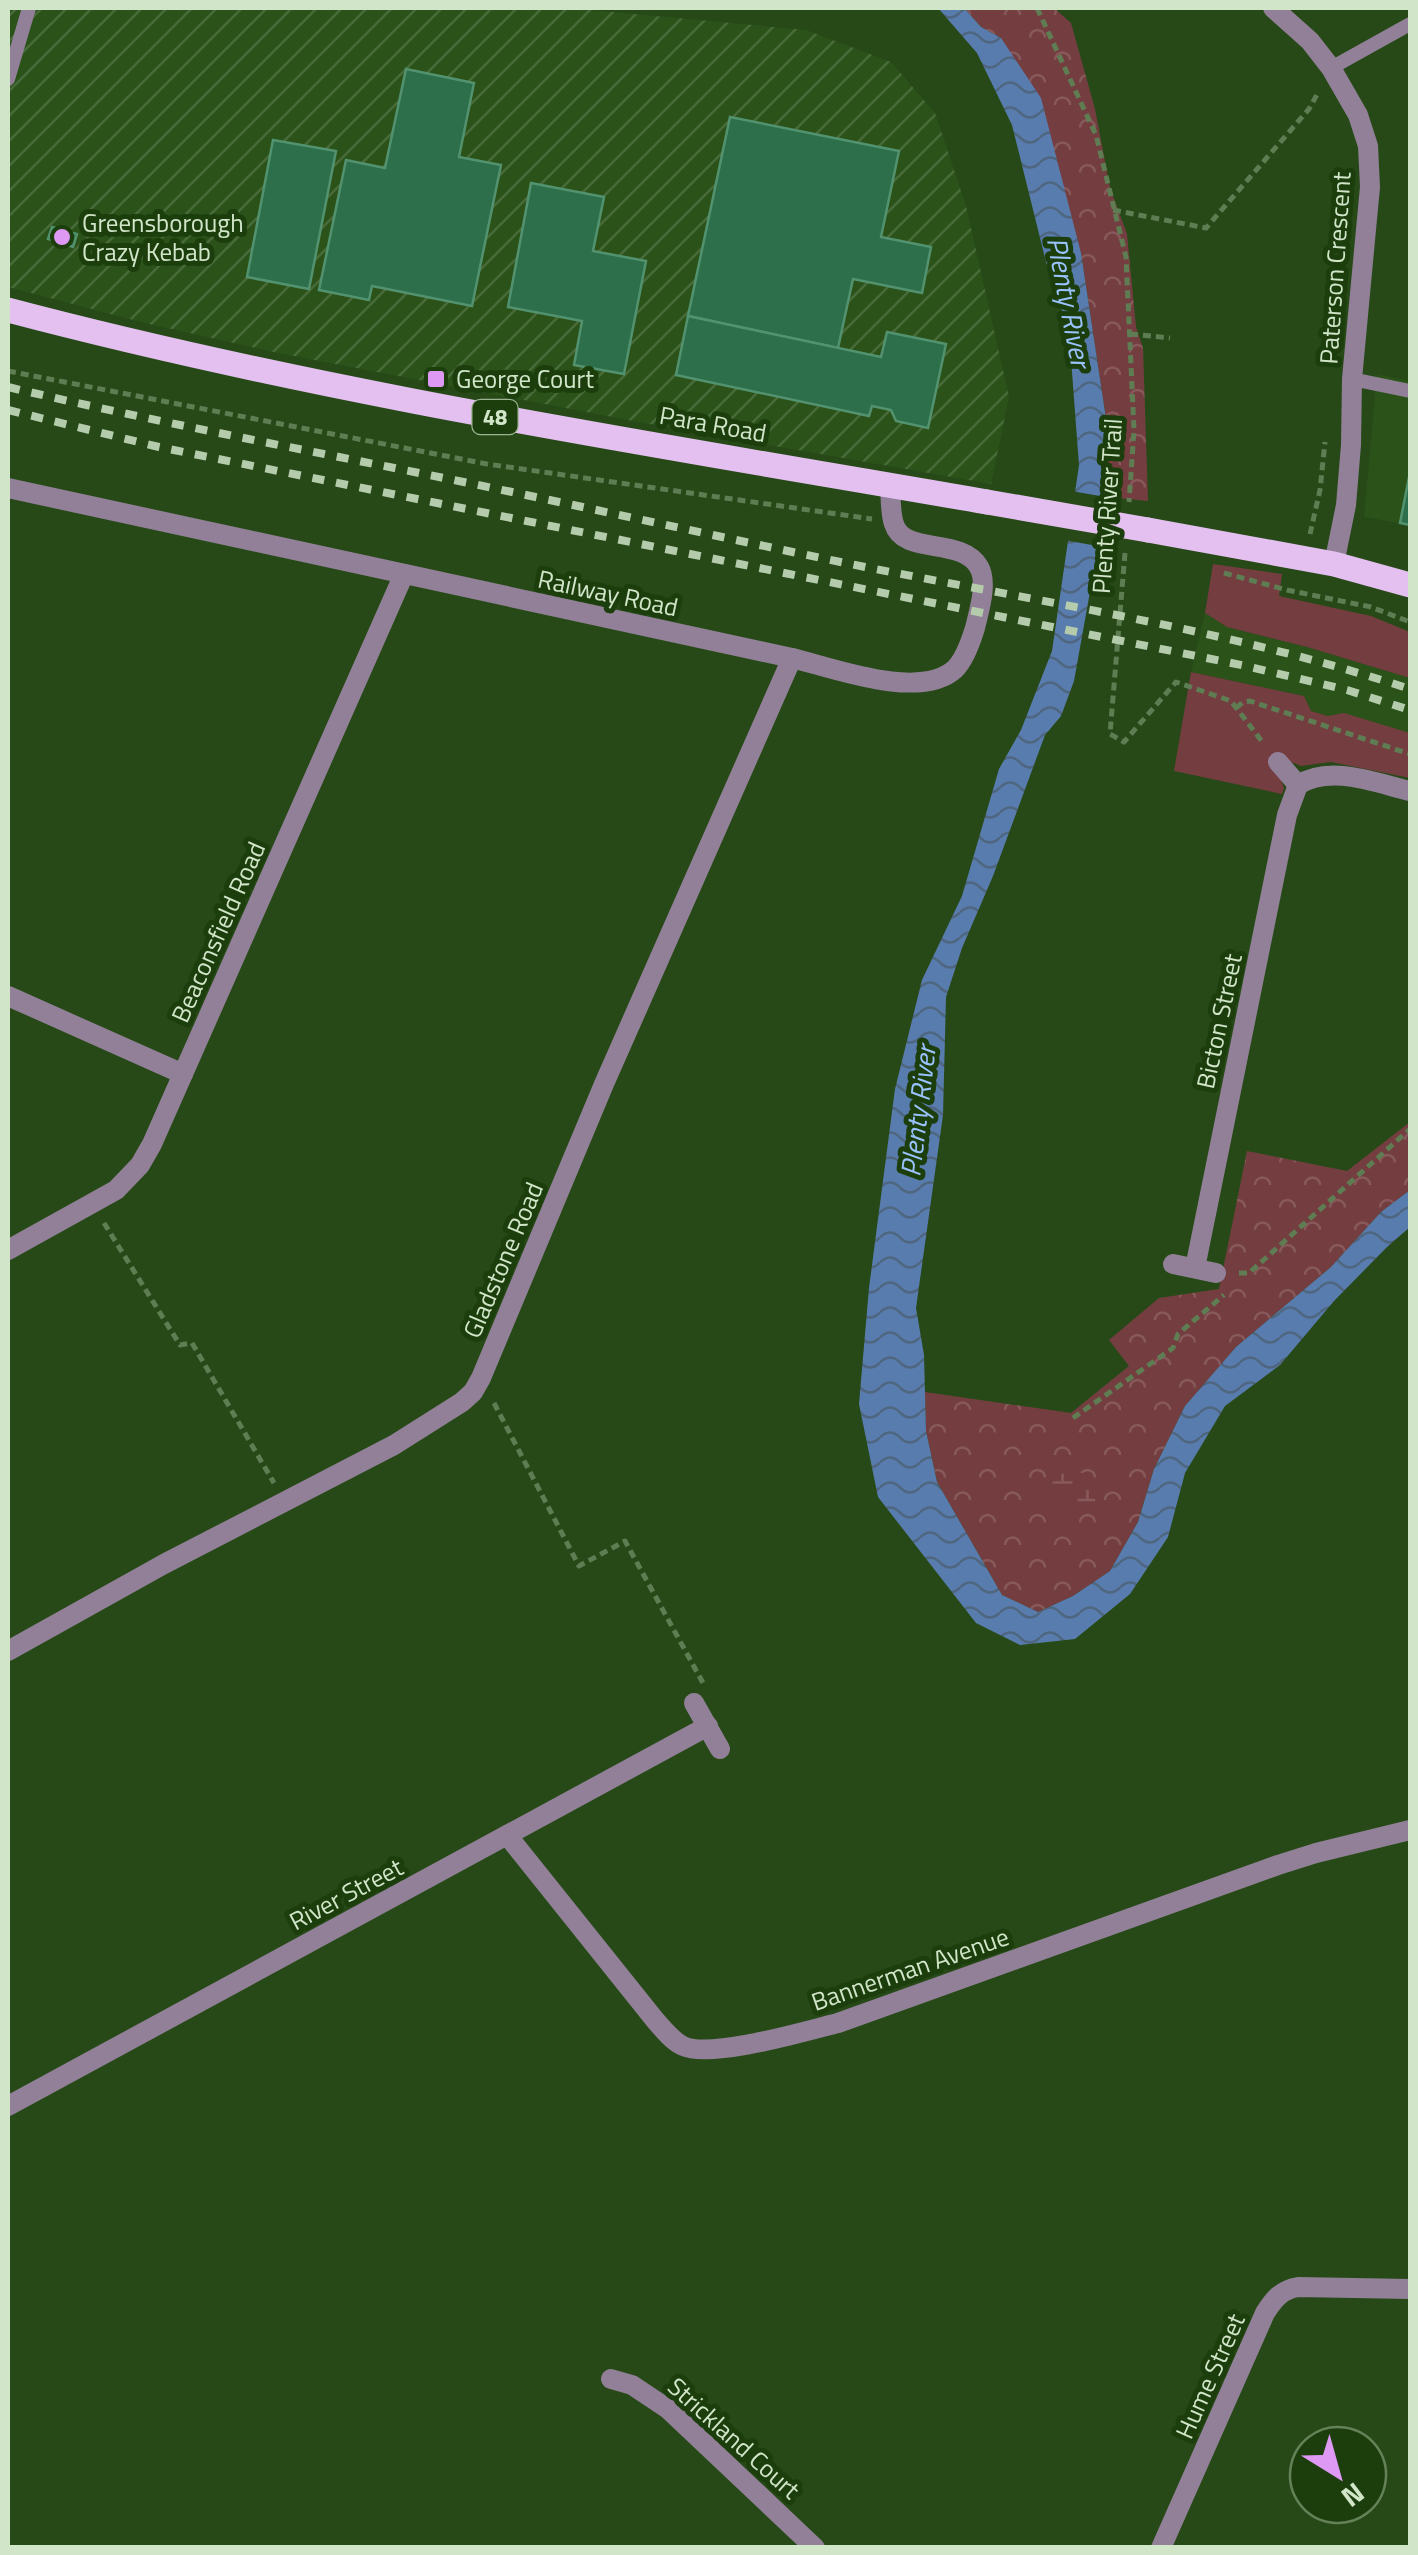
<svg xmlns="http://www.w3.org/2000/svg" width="1418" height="2555" font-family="'Titillium Web',sans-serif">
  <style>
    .built { fill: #2a5219 }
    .industrial { fill: url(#industrial-furrows) }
    .green { fill: #743d40 }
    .forest { fill: url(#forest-crowns) }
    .wetland { fill: url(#wetland-marsh) }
    .water { fill: url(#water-waves) }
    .pier { fill: #274918 }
    .building { fill: #2d6e4b; stroke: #53926e; stroke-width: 2.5 }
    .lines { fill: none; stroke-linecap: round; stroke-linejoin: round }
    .path { stroke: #5f7d53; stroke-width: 5; stroke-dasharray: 8 5; stroke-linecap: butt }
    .service { stroke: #918097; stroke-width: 14 }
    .minor { stroke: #918097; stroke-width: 20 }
    .primary { stroke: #e3c0ef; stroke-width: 25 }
    .rail { stroke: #b5ccac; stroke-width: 8; stroke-dasharray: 12 12; stroke-linecap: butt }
    .primary-bridge { stroke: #e3c0ef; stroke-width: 25 }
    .poi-dot { fill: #dd99f4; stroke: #1c3e0c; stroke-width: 4 }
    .labels { text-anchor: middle; stroke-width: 10; stroke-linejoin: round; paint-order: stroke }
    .shield { fill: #1c3e0c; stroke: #9bb390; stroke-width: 2.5 }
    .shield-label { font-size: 22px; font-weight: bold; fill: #d1e5c9 }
    .poi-label { font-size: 25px; fill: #d1e5c9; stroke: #1c3e0c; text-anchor: start }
    .street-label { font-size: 25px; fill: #d1e5c9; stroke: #1c3e0c }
    .water-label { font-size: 28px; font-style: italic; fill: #9ac2fc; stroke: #1c3e0c }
  </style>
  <defs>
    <pattern id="industrial-furrows" width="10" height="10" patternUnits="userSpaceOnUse" patternTransform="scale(2.5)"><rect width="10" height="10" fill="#2a5219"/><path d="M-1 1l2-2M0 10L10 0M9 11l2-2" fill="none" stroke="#486b39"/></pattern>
    <pattern id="forest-crowns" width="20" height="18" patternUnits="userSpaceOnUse" patternTransform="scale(2.5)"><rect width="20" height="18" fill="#743d40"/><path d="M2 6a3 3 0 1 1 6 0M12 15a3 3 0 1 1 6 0" fill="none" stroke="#87595a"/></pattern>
    <pattern id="wetland-marsh" width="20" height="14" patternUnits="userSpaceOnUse" patternTransform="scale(2.5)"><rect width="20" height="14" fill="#743d40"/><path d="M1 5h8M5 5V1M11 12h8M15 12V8" fill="none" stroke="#87595a"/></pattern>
    <pattern id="water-waves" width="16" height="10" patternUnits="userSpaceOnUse" patternTransform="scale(2.5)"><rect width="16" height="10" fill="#597cae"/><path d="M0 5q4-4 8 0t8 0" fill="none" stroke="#4f6680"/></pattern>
  </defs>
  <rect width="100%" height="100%" fill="#274918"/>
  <g class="built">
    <polygon points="1377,374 1410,381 1410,525 1364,517"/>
    <polygon points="1205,613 1227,627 1307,647 1410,678 1410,733 1344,714 1328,716 1311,711 1304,696 1191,672"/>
  </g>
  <polygon class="industrial" points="8,8 568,8 806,30 891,62 935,113 966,206 1009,397 991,484 633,421 278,353 145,323 8,287"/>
  <g class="green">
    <polygon points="1213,564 1282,574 1279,596 1371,616 1410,632 1410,678 1307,647 1227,627 1205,613"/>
    <polygon points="1191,672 1304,696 1311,711 1328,716 1344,713 1410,733 1410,778 1331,762 1301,766 1291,762 1281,780 1284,788 1282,794 1174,771"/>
  </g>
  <g class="forest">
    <polygon points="964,8 1054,8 1071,23 1095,109 1110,188 1127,234 1136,327 1143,348 1148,501 1107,497 1108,432 1081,253 1001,38 981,27"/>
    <polygon points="1410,1122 1410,1190 1381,1212 1331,1267 1236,1347 1185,1406 1154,1469 1138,1522 1110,1571 1073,1596 1038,1612 1002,1595 937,1482 926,1431 925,1392 1071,1413 1129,1366 1109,1340 1159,1298 1219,1289 1247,1151 1347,1171"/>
  </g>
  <path class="wetland" d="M1075 1471 1088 1475 1096 1486 1095 1503C1073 1511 1065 1512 1046 1498L1045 1483 1053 1476Z"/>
  <polygon class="water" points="938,8 964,8 981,27 1001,38 1041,98 1081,253 1108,432 1107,497 1074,681 1061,716 1045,735 993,876 962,948 946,997 943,1115 916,1308 924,1355 926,1431 937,1482 1002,1595 1038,1612 1073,1596 1110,1571 1138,1522 1154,1469 1185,1406 1236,1347 1331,1267 1381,1212 1410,1190 1410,1227 1387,1247 1334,1301 1280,1365 1225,1406 1185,1473 1168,1537 1130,1594 1075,1639 1020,1645 976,1623 878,1497 859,1404 869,1288 895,1089 922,980 962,896 999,769 1021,730 1052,651 1079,465 1069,332 1046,262 1012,125 977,53"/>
  <polygon class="pier" points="1071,491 1112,498 1103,547 1064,540"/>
  <g class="building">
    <polygon points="406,69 474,83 459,157 501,165 472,306 372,286 369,300 319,290 346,160 385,168"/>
    <polygon points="730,117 899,151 881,237 931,247 922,293 853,279 838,348 688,316"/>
    <polygon points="273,140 336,151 309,289 247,277"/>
    <polygon points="531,183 604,197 593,251 646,261 624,374 574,365 582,321 508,307"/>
    <polygon points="52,227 77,234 73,247 48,239"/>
    <polygon points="688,316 881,357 887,332 946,344 928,428 896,421 891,410 872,406 869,416 676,375"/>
    <polygon points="1410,472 1410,525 1400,523"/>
  </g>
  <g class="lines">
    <g class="path">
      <polyline points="1037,8 1096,135 1126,257 1134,430 1129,502"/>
      <polyline points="1113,210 1206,228 1309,109 1319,91"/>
      <polyline points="1130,334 1170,338"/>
      <polyline points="8,371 487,464 872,519"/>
      <polyline points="1310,534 1320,490 1325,442"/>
      <polyline points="1125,553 1110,734 1124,742 1176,682 1231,701 1264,744"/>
      <polyline points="1224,573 1287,590 1371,607 1410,622"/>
      <polyline points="1236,708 1243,702 1250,701 1410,754"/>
      <polyline points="104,1223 180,1345 192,1343 274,1483"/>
      <polyline points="1239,1273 1249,1273 1410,1129"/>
      <polyline points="494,1403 579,1566 625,1541 703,1683"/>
      <polyline points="1073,1418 1173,1348 1178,1334 1224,1295"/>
    </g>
    <g class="service">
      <polyline points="1331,68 1410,24"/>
      <polyline points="8,79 29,8"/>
      <polyline points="1352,379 1410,391"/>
    </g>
    <g class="minor">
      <polyline points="1273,8 1310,41 1331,68 1358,115 1368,146 1370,187 1352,379 1351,445 1346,505 1334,564"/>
      <path d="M8 488 792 658C833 668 920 701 955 669 965 659 971 641 975 628 979 611 988 583 979 567 961 536 904 556 894 524 890 512 891 497 890 485"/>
      <polyline points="1278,762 1298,785"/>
      <path d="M1298 785C1330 764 1376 783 1410 791"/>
      <polyline points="8,996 183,1074"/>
      <polyline points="8,1250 116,1190 140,1165 152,1144 404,574"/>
      <polyline points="1173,1264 1216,1273"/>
      <polyline points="1195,1268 1287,815 1298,785"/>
      <polyline points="8,1651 164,1564 394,1445 462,1402 473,1392 481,1378 604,1084 792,658"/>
      <polyline points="694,1703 720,1749"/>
      <path d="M507 1835 655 2020C663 2029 672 2041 683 2046 711 2059 806 2031 838 2023L1278 1865 1316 1853 1410 1830"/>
      <polyline points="8,2106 708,1726"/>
      <polyline points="611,2379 632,2385 668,2409 815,2548"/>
      <path d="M1161 2548 1265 2313C1274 2299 1281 2290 1298 2287L1410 2289"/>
    </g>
    <g class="primary">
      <path d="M8 310C330 395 659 445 987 502"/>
      <polyline points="1148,530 1334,564 1410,585"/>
    </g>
    <g class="rail">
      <path d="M8 387C184 429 363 460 540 498 649 521 757 545 865 567 1048 603 1233 631 1410 689"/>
      <polyline points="8,410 159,447 1246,666 1347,690 1410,710"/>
    </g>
    <polyline class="primary-bridge" points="987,502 1148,530"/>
  </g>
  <g class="poi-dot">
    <circle cx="62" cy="237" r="10"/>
    <rect x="426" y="369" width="20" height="20" rx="5"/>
  </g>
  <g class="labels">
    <rect class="shield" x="472.5" y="400" width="45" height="34" rx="8"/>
    <g class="shield-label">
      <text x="495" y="425">48</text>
    </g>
    <g class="poi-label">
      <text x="82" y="232">Greensborough<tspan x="82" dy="29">Crazy Kebab</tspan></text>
      <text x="456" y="388">George Court</text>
    </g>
    <g class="street-label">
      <text transform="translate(1335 268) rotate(-86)" y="9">Paterson Crescent</text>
      <text transform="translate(713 424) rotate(10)" y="9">Para Road</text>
      <text transform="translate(1107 506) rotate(-86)" y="9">Plenty River Trail</text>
      <text transform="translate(608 593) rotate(12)" y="9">Railway Road</text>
      <text transform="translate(218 932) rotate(-66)" y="9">Beaconsfield Road</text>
      <text transform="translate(1219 1021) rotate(-78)" y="9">Bicton Street</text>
      <text transform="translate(503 1260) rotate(-67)" y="9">Gladstone Road</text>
      <text transform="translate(346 1894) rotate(-28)" y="9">River Street</text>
      <text transform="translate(910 1969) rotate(-19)" y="9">Bannerman Avenue</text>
      <text transform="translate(1210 2376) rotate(-66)" y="9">Hume Street</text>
      <text transform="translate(734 2438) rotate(42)" y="9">Strickland Court</text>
    </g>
    <g class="water-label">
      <text transform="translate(1069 302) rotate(79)" y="10">Plenty River</text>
      <text transform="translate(918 1111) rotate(-83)" y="10">Plenty River</text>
    </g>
  </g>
  <rect width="1418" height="2555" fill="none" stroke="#d1e5c9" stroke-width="20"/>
  <g transform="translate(1338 2475) rotate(143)"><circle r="48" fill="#1c3e0c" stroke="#648158" stroke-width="2.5"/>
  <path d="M0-8L18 38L0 25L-18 38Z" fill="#dd99f4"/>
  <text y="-15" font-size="28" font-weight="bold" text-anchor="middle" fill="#d1e5c9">N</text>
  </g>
</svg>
